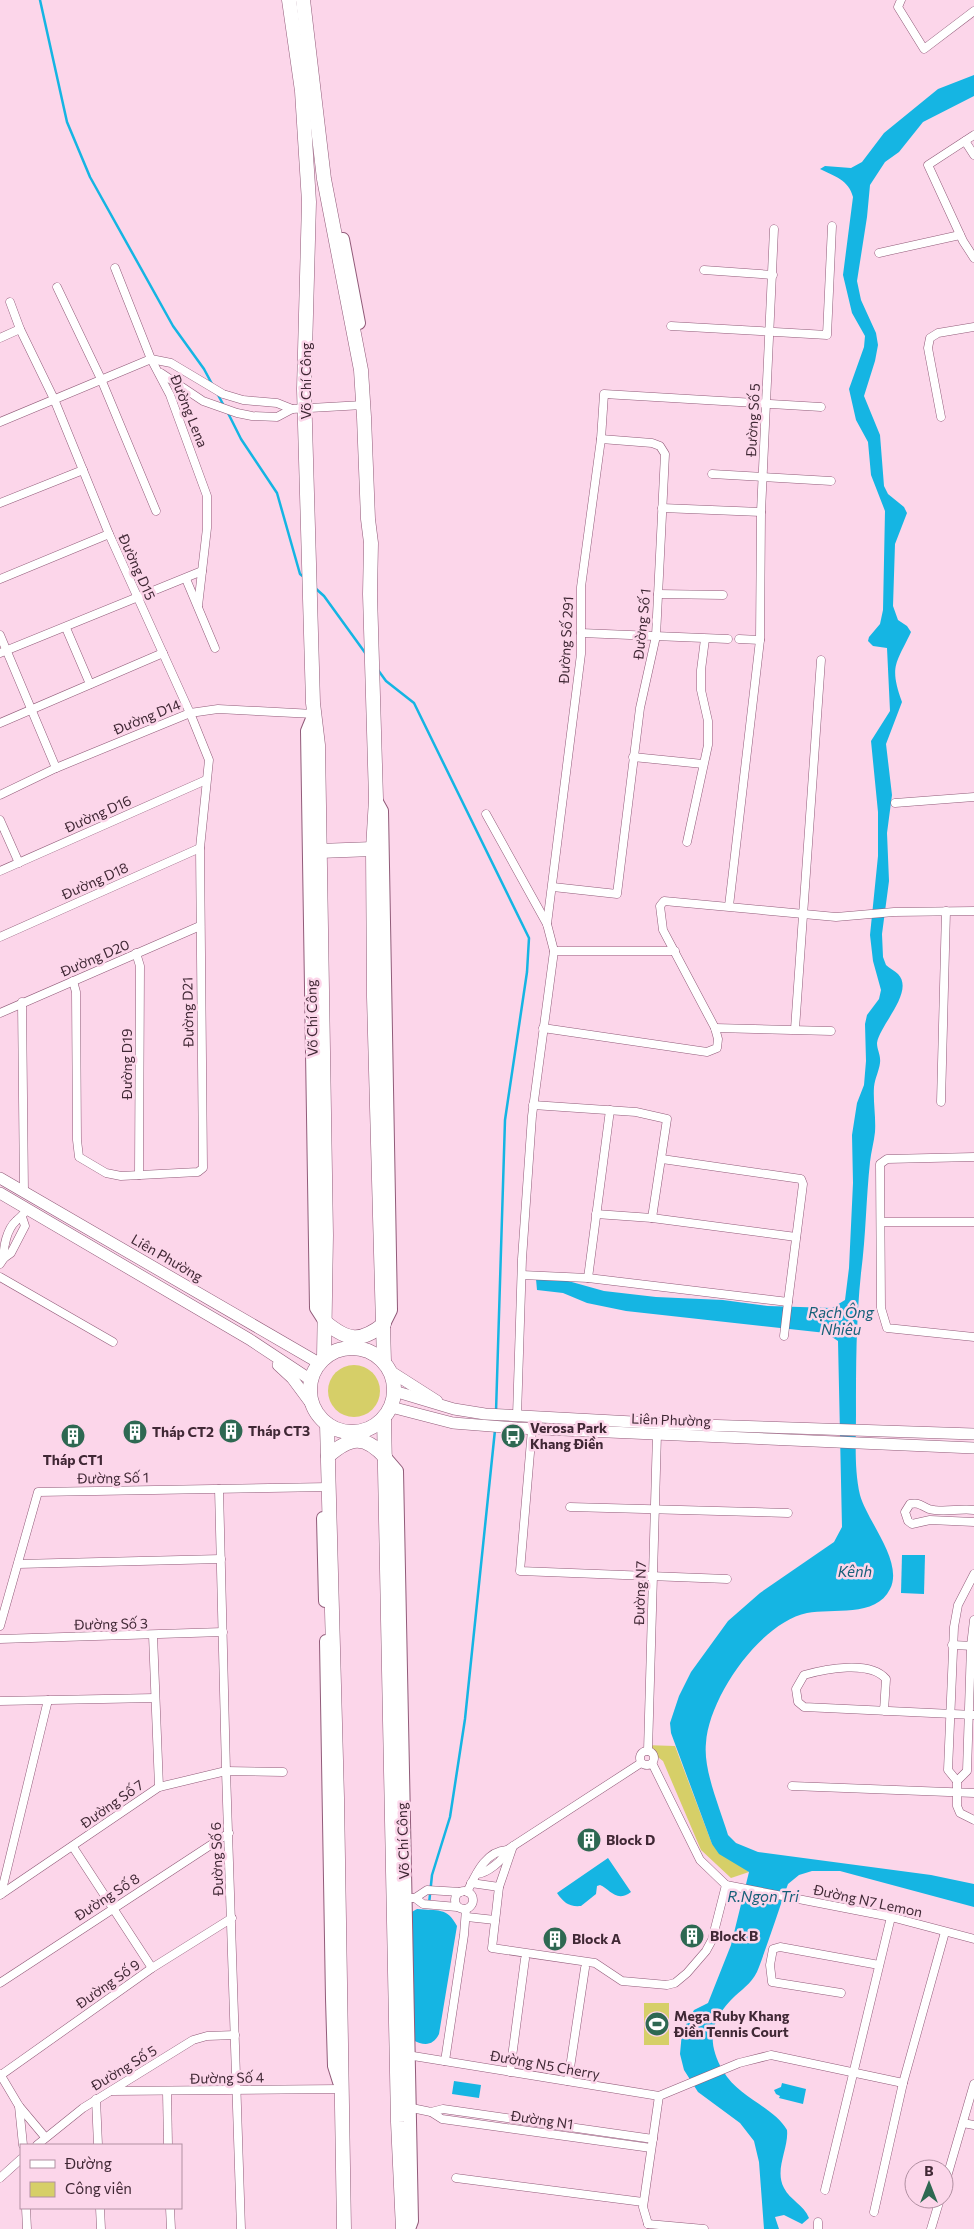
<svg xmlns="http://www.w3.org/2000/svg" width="974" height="2229" font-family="Commissioner,sans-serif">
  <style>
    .green { fill: #d6cf68 }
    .water { fill: #15b5e3 }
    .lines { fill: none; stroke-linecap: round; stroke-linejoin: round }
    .stream { stroke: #15b5e3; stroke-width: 2.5 }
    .street-casing { stroke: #915b79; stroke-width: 9 }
    .secondary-casing { stroke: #915b79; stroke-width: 12 }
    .primary-casing { stroke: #915b79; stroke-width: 14 }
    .highway-casing { stroke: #915b79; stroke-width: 15 }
    .street { stroke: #fff; stroke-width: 8 }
    .secondary { stroke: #fff; stroke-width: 11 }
    .primary { stroke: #fff; stroke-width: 12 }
    .highway { stroke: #fff; stroke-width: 14 }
    .labels { text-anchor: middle; stroke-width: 5; stroke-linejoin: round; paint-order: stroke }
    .street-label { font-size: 14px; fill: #402835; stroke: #fcd6ea }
    .poi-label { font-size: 14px; font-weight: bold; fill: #402835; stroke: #fcd6ea; text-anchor: start }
    .water-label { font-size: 15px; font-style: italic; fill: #176079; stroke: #fcd6ea }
  </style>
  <rect width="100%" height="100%" fill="#fcd6ea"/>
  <g class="green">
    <circle cx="354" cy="1391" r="26"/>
    <polygon points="644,1745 675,1746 712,1844 749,1872 731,1878 701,1850 663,1761 650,1751 644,1750"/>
    <rect x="644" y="2003" width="25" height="42"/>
  </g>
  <g class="water">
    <path d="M974 75V96L923 122 899 152 885 162 870 185 867 217 857 281 861 300 876 333 878 345 875 361 864 396 880 435 884 486 888 494 904 507 907 513 895 544 893 606 898 620 907 626 911 632C896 664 889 666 902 702L886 744 892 795 887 833 889 881 882 934 883 957 886 965C889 968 895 971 898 974 915 992 880 1024 877 1043 877 1050 881 1055 880 1063 879 1071 875 1078 874 1087 873 1102 876 1117 875 1132 874 1142 871 1152 870 1162 866 1199 866 1236 861 1273 856 1320 856 1367 856 1414 856 1441 854 1469 860 1495 867 1521 904 1562 890 1589 876 1618 832 1608 807 1613 760 1623 709 1697 706 1743 703 1770 720 1808 728 1835L736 1843 758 1852 931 1875 974 1884V1907L840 1871H812L799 1875 788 1884C778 1912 769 1940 759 1967 754 1981 745 1987 735 1996 710 2020 706 2041 723 2071 739 2098 774 2107 787 2130 789 2148 774 2170 784 2188 790 2200 804 2205 809 2218L802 2224 784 2215 775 2217 779 2229H764L759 2162 754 2141 740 2123 698 2092 684 2070 680 2054 682 2032 694 2010 708 2003 731 1945 749 1872 719 1854 712 1844 671 1733 670 1723 679 1696 691 1672 728 1621 760 1593 834 1542 842 1527 838 1341 826 1333 626 1311 587 1303 563 1293 537 1290 536 1279H561L604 1291 656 1297 723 1300 768 1306 832 1308 845 1300 849 1268 853 1183 852 1135 857 1103 864 1085 866 1061 865 1024 867 1015 879 999 881 990 873 961 870 935 878 856V812L871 741 890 711 887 648 873 646 868 641 869 637 880 624 883 610 885 511 871 475 868 442 856 420 849 389 864 347 865 336 852 313 843 275 853 197C849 180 834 176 820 169L825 166 851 168 862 162 884 133 938 89Z"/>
    <polygon points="902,1555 925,1555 924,1594 901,1593"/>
    <path d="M608 1858 631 1892C616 1903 610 1889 600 1885L597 1886 596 1894 581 1906C569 1907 564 1903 557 1893Z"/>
    <path d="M417 1909C438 1911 447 1907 457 1926L439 2034C433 2046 424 2046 413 2040L410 1913Z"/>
    <polygon points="454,2081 481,2085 479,2098 452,2094"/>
    <polygon points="782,2083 806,2089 803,2104 779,2098 780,2096 776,2094 774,2090 781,2087"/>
  </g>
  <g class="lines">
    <g class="stream">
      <polyline points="40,0 67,122 90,177 173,326 204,369 212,384"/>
      <polyline points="217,393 224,406"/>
      <polyline points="227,411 241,439 277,493 300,574 305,578"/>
      <polyline points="314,587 324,596 366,654"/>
      <polyline points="378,670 386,681 414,703 529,938 527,972 505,1120 496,1412"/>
      <polyline points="429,1904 432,1875 450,1817 465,1719 495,1430"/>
    </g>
    <defs>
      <g id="street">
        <polyline points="901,0 898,7 924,49 974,11"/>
        <polyline points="974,135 928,165 963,241 974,258"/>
        <polyline points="965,141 974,155"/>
        <polyline points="879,253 960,235"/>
        <polyline points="115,268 151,359 170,395 207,496 207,528 198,606"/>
        <polyline points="704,270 773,275"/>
        <polyline points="57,287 101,379 156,511"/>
        <polyline points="10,302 20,329 54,399 109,534 190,713 209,760 200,848 203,1168 198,1172 121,1176 106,1173 79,1157 77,1140 76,992 73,981"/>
        <polyline points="671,326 827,335 832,226"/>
        <polyline points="0,338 20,329"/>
        <polyline points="151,359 171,363 223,394 243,400 277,403 292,409"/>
        <polyline points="161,373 203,401 237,413 252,416 277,417 292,409 363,405"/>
        <polyline points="941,417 928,348 930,338 938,333 974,327"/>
        <polyline points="0,422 151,359"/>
        <polyline points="712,474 831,481"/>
        <polyline points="0,503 83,470"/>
        <polyline points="662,508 761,512"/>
        <polyline points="0,579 109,534"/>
        <polyline points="186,579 215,648"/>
        <polyline points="658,594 723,595"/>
        <polyline points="66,628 90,684"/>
        <polyline points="581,633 728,639"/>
        <polyline points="0,635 56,768"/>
        <polyline points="739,639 760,640"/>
        <polyline points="0,653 202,571"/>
        <polyline points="0,723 163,653"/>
        <polyline points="633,757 703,764"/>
        <polyline points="0,795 56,768 190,713 218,709 314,714"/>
        <polyline points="895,803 974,797"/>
        <polyline points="486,814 547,924 554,951 532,1116 522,1259 517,1416"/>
        <polyline points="0,820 19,863"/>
        <polyline points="687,842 708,745 708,721 701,690 701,670 705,639"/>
        <polyline points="0,871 206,780"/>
        <polyline points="553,887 617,894 640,708 656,636 665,454 660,446 652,443 601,439"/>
        <polyline points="729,906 760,640 761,512 774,229"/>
        <polyline points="547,924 581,654 581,587 601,439 604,394 821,407"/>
        <polyline points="0,937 200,848"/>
        <polyline points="554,951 675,951"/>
        <polyline points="136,953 140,966 139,1175"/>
        <polyline points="22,1002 24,1192"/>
        <polyline points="0,1013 200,926"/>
        <polyline points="543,1028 707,1052 717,1048 718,1039 715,1028 663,930 660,906 664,901 836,917 894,912 974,911"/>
        <polyline points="715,1028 831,1031"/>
        <polyline points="795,1029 821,660"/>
        <polyline points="941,1102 946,911"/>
        <polyline points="533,1105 636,1112 667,1119 652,1218"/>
        <polyline points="974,1157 887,1159 880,1164 881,1308 887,1328 974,1337"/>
        <polyline points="596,1214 652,1218 796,1237"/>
        <polyline points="881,1222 974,1222"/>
        <path d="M4 1258C3 1247 7 1229 16 1221 21 1216 23 1216 26 1210"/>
        <polyline points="0,1264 4,1258 11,1253 25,1226 22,1217"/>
        <polyline points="522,1275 588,1278 788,1302 803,1184 801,1179 662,1159"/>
        <polyline points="0,1277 113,1342"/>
        <polyline points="588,1278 610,1110"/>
        <polyline points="784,1336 788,1302"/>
        <polyline points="532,1429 520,1571 727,1579"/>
        <polyline points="219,1489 226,1771 241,2229"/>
        <polyline points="570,1507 788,1513"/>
        <path d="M974 1510C960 1508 942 1513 929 1509 921 1506 920 1502 910 1504L905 1512 908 1521 912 1524 930 1520 974 1522"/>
        <polyline points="18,1564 221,1559"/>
        <polyline points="974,1620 971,1646 967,1771 957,1781 957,1806 960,1813 974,1820"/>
        <polyline points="0,1626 38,1492 329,1487"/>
        <polyline points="153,1635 159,1787"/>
        <polyline points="0,1639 223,1632"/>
        <polyline points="952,1645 974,1646"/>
        <polyline points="0,1701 155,1698"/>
        <path d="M884 1711 886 1679C870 1660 825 1669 804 1675L796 1689 798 1702 804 1707 974 1715"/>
        <circle cx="647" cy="1758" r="7"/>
        <polyline points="648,1751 657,1434"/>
        <polyline points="652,1763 700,1860 726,1885 891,1917 974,1939"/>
        <polyline points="957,1781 948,1770 954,1627 958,1605 974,1574"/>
        <polyline points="792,1786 974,1793"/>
        <polyline points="73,1847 152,1968"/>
        <path d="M477 1874C487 1873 503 1861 507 1850"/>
        <polyline points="471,1883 499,1887 492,1948 595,1963 622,1981 667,1985 675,1983 687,1973 706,1951 712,1940 726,1885"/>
        <polyline points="499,1887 513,1846"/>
        <circle cx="464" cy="1900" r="9"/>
        <path d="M467 1892C475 1876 485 1851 507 1850L641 1763"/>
        <polyline points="1,1894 48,1700"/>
        <polyline points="0,1895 159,1787 226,1771 283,1772"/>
        <polyline points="402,1898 415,1898 427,1890 461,1892"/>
        <polyline points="415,1898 423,1904 457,1907"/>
        <polyline points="467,1917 495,1920"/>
        <polyline points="0,1983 229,1833"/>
        <polyline points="841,1993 772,1982 770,1965 773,1949 780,1947 879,1965"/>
        <polyline points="407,2055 659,2096 739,2063 771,2055 903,2083"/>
        <polyline points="445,2061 464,1935 466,1909"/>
        <polyline points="510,2072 525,1959"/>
        <polyline points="0,2074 19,2106 45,2137"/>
        <polyline points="1,2075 152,1968 232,1918"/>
        <polyline points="568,2081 585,1968"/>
        <polyline points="112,2091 342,2089"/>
        <polyline points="167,2092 168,2145"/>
        <polyline points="96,2099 98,2145"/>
        <polyline points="19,2106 23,2145"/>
        <polyline points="407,2107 431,2112 443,2109 653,2139"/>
        <polyline points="431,2112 442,2119 651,2148"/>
        <polyline points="963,2123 974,2125"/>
        <polyline points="37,2145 83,2108 193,2040 207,2036 235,2035"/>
        <polyline points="0,2178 21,2159"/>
        <polyline points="456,2178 643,2202"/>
        <polyline points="944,2187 974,2084"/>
        <polyline points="825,2190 891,1917"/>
        <polyline points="26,2208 27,2229"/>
        <polyline points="100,2208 101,2229"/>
        <polyline points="170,2208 171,2229"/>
        <polyline points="874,2212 903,2083 945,1932"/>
        <polyline points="648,2224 643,2207 659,2096"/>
        <polyline points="648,2224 704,2229"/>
        <polyline points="818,2229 818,2222"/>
        <polyline points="931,2229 940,2199"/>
      </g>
      <g id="secondary">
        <polyline points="0,1178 319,1363"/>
        <polyline points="0,1193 249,1339 311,1380"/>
        <polyline points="278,1365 292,1378 312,1405"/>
        <polyline points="390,1371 437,1401"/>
        <polyline points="394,1391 454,1409 485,1414 670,1424 974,1434"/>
        <polyline points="391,1407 453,1423 517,1428 974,1448"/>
      </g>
      <g id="primary">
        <polyline points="343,239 359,323"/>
        <polyline points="314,714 307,731 316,1308 325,1322"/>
        <polyline points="377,802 382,811 391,1310 384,1324"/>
        <polyline points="385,1457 397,1471 412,2221 409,2229"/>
        <polyline points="323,1518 325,1601"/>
        <polyline points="326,1641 332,1999 334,2066 339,2082"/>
      </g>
      <g id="highway">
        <polyline points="289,0 302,91 309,202 304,389 313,703 318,745 326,1235 324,1358"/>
        <polyline points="303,0 324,179 361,370 364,417 368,519 371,543 370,594 376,799 373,849 374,997 384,1362"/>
        <polyline points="319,851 373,849"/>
        <path d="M325 1322C348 1341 360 1343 384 1324"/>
        <circle cx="352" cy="1390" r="42"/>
        <polyline points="384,1418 398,2122 403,2229"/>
        <polyline points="327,1424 337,1798 344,2229"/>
        <path d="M328 1456C350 1437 364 1434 385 1457"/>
      </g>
    </defs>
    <use href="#street" class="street-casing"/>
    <use href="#secondary" class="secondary-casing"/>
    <use href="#primary" class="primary-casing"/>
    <use href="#highway" class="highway-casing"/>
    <use href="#street" class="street"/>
    <use href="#secondary" class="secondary"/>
    <use href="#primary" class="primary"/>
    <use href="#highway" class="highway"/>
  </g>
  <defs>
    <symbol id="building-disc" viewBox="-11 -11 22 22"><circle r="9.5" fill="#2e6852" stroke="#fcd6ea"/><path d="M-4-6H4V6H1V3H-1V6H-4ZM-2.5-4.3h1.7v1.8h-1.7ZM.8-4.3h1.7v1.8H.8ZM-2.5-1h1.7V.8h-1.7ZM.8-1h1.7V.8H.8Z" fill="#fff"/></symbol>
    <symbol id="bus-disc" viewBox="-11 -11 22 22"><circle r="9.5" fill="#2e6852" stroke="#fcd6ea"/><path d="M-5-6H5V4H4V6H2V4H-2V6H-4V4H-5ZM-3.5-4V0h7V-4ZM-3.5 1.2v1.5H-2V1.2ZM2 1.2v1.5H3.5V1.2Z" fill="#fff"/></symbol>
    <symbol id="stadium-disc" viewBox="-11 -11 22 22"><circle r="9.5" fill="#2e6852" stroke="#fcd6ea"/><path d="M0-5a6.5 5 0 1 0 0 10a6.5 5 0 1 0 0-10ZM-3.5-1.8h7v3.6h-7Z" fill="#fff"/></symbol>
  </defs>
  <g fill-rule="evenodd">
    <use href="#building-disc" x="217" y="1417" width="28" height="28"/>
    <use href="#building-disc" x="121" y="1418" width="28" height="28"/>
    <use href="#building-disc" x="59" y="1422" width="28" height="28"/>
    <use href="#bus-disc" x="499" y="1422" width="28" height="28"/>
    <use href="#building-disc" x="575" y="1826" width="28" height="28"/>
    <use href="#building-disc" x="678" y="1922" width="28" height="28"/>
    <use href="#building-disc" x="541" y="1925" width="28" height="28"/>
    <use href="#stadium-disc" x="643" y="2010" width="28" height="28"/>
  </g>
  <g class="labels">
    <g class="street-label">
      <text transform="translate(306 381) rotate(-90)" y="5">Võ Chí Công</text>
      <text transform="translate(189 411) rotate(68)" y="5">Đường Lena</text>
      <text transform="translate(753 420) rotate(-87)" y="5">Đường Số 5</text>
      <text transform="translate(137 567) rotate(66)" y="5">Đường D15</text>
      <text transform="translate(642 624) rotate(-84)" y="5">Đường Số 1</text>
      <text transform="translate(566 640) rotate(-87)" y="5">Đường Số 291</text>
      <text transform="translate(147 717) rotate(-22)" y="5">Đường D14</text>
      <text transform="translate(98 814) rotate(-24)" y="5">Đường D16</text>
      <text transform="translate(95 881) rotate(-24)" y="5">Đường D18</text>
      <text transform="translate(95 958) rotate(-23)" y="5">Đường D20</text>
      <text transform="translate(188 1012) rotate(-91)" y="5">Đường D21</text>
      <text transform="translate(312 1018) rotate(-91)" y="5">Võ Chí Công</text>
      <text transform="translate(127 1064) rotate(-90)" y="5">Đường D19</text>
      <text transform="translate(167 1258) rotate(30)" y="5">Liên Phường</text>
      <text transform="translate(671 1420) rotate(2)" y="5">Liên Phường</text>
      <text transform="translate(113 1478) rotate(-1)" y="5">Đường Số 1</text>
      <text transform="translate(640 1593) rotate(-88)" y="5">Đường N7</text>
      <text transform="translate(111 1624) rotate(-1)" y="5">Đường Số 3</text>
      <text transform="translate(112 1804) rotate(-35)" y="5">Đường Số 7</text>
      <text transform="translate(403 1841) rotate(-92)" y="5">Võ Chí Công</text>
      <text transform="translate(217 1859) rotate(-92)" y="5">Đường Số 6</text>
      <text transform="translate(107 1897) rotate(-33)" y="5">Đường Số 8</text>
      <text transform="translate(868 1901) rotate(12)" y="5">Đường N7 Lemon</text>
      <text transform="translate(108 1984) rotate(-35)" y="5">Đường Số 9</text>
      <text transform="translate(545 2065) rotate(10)" y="5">Đường N5 Cherry</text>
      <text transform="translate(124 2068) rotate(-31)" y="5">Đường Số 5</text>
      <text transform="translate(227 2078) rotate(-1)" y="5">Đường Số 4</text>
      <text transform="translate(542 2120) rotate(8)" y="5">Đường N1</text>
    </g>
    <g class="poi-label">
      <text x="530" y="1433">Verosa Park<tspan x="530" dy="16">Khang Điền</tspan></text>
      <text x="248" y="1436">Tháp CT3</text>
      <text x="152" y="1437">Tháp CT2</text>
      <text x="73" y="1465" text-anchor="middle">Tháp CT1</text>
      <text x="606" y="1845">Block D</text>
      <text x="710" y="1941">Block B</text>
      <text x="572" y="1944">Block A</text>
      <text x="674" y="2021">Mega Ruby Khang<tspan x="674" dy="16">Điền Tennis Court</tspan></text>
    </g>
    <g class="water-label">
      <text x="841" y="1318">Rạch Ông<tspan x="841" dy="17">Nhiêu</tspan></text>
      <text x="855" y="1577">Kênh</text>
      <text x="763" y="1902">R.Ngọn Tri</text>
    </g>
  </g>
  <rect x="20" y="2144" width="162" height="65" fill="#fcd6ea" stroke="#b190a2"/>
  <rect x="30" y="2160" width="25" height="8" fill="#ffffff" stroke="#b190a2"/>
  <text x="65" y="2169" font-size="15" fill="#402835">Đường</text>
  <rect x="30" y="2182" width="25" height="15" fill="#d6cf68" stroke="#b190a2"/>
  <text x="65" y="2194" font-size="15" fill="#402835">Công viên</text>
  <g transform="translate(929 2184)"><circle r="24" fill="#fcd6ea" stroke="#b190a2"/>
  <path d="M0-4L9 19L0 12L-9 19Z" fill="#2e6852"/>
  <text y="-8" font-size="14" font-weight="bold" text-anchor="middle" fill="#402835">B</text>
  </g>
</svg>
